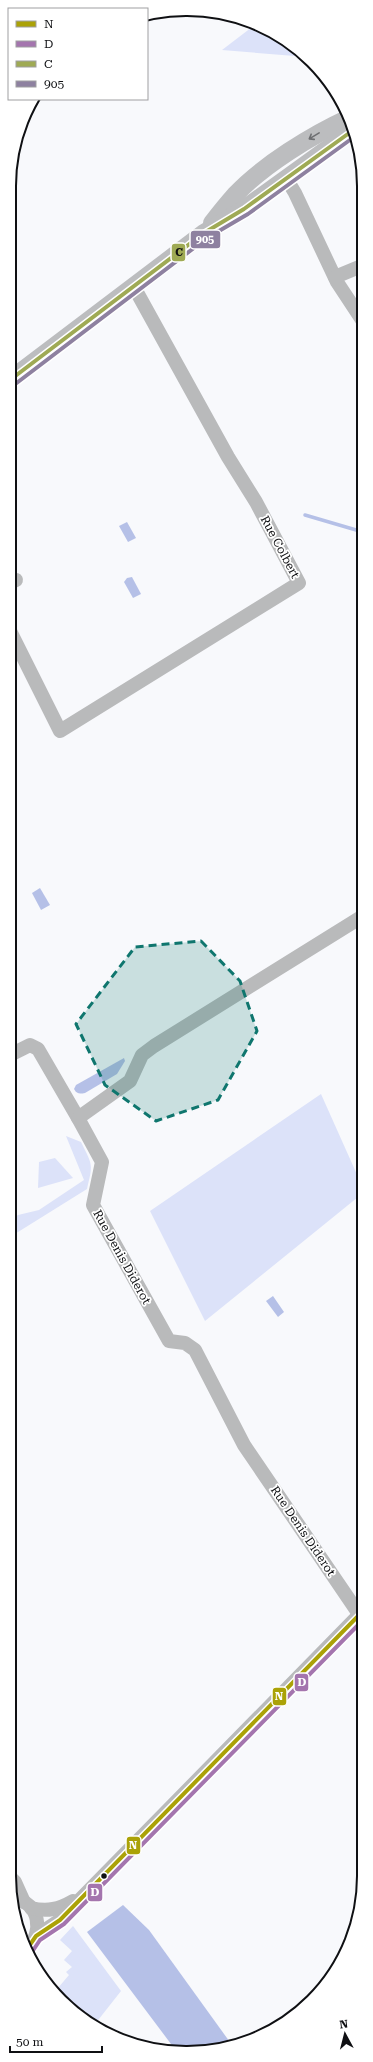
<svg xmlns="http://www.w3.org/2000/svg" width="373" height="2062" font-family="'Roboto Serif',serif">
  <style>
    .green { fill: #dce2f9 }
    .water { fill: #b5c0e7 }
    .lines { fill: none; stroke-linecap: round; stroke-linejoin: round }
    .stream { stroke: #b5c0e7; stroke-width: 3.5 }
    .minor { stroke: #b9babb; stroke-width: 14 }
    .major { stroke: #bcbdbf; stroke-width: 18 }
    .bus-1-casing { stroke: #fff; stroke-width: 7 }
    .bus-2-casing { stroke: #fff; stroke-width: 7 }
    .bus-3-casing { stroke: #fff; stroke-width: 7 }
    .bus-4-casing { stroke: #fff; stroke-width: 7 }
    .bus-1 { stroke: #aba207; stroke-width: 4 }
    .bus-2 { stroke: #a475ae; stroke-width: 4 }
    .bus-3 { stroke: #9faa54; stroke-width: 4 }
    .bus-4 { stroke: #8e81a0; stroke-width: 4 }
    .oneway { stroke: #6e6f72 }
    .marked { fill: #0f766e; fill-opacity: 0.2; stroke: #0f766e; stroke-width: 3; stroke-dasharray: 8 5; stroke-linejoin: round }
    .bus-dot { fill: #0f1013; stroke: #fff; stroke-width: 1.5 }
    .labels { text-anchor: middle; stroke-width: 3.5; stroke-linejoin: round; paint-order: stroke }
    .street-label { font-size: 12px; fill: #0f1013; stroke: #fff }
    .rim { fill: none; stroke: #0f1013; stroke-width: 2 }
    .line-badge { stroke: #fff; stroke-width: 1.5 }
    .badge-label { font-size: 11px; text-anchor: middle; font-weight: bold; fill: #fff }
    .pale-badge-label { font-size: 11px; text-anchor: middle; font-weight: bold; fill: #111 }
  </style>
  <rect width="100%" height="100%" fill="#f8f9fc"/>
  <g class="green">
    <polygon points="256,24 265,27 307,57 222,50"/>
    <polygon points="321,1094 363,1188 363,1193 205,1321 150,1211"/>
    <path d="M66 1136 81 1142C93 1166 93 1164 87 1189L10 1237V1221L18 1215 39 1210 84 1180Z"/>
    <polygon points="55,1158 73,1178 38,1188 39,1162"/>
    <polygon points="73,1926 121,1991 95,2024 61,2001 51,1986 58,1988 69,1975 66,1972 72,1967 64,1960 72,1951 60,1940"/>
  </g>
  <g class="water">
    <polygon points="127,522 136,538 128,542 119,526"/>
    <polygon points="132,577 141,594 133,598 124,582 127,578"/>
    <polygon points="40,888 50,905 41,910 32,893"/>
    <path d="M124 1058 125 1061 117 1074 85 1093C79 1094 77 1094 74 1089L76 1085Z"/>
    <polygon points="273,1296 284,1312 278,1317 266,1301"/>
    <polygon points="123,1905 149,1930 232,2045 177,2052 87,1932"/>
  </g>
  <g class="lines">
    <polyline class="stream" points="305,515 363,532"/>
    <g class="minor">
      <polyline points="286,178 295,193 337,282 364,323"/>
      <polyline points="335,277 364,265"/>
      <polyline points="10,583 16,580"/>
      <polyline points="10,631 60,731 299,583 256,502 228,457 134,287"/>
      <polyline points="10,1055 30,1045 38,1049 78,1118"/>
      <polyline points="359,1614 244,1445 195,1350 185,1343 169,1341 93,1205 102,1162 78,1118 130,1081 142,1055 154,1046 363,916"/>
      <polyline points="9,1876 15,1882 24,1902"/>
      <path d="M14 1899C40 1902 44 1933 27 1949"/>
      <path d="M31 1908C48 1912 59 1909 73 1901"/>
      <polyline points="36,1936 60,1920 363,1611"/>
    </g>
    <g class="major">
      <path d="M212 223C219 214 227 204 235 195 263 165 312 135 349 118"/>
      <polyline points="10,380 204,233 244,209 352,131"/>
    </g>
    <defs>
      <polyline id="bus-1" points="27,1949 36,1936 60,1920 363,1611"/>
      <polyline id="bus-2" points="32,1952 40,1940 64,1924 363,1620"/>
      <polyline id="bus-3" points="10,380 204,233 244,209 352,131"/>
      <polyline id="bus-4" points="14,385 207,238 248,214 354,137"/>
    </defs>
    <use href="#bus-1" class="bus-1-casing"/>
    <use href="#bus-2" class="bus-2-casing"/>
    <use href="#bus-3" class="bus-3-casing"/>
    <use href="#bus-4" class="bus-4-casing"/>
    <use href="#bus-1" class="bus-1"/>
    <use href="#bus-2" class="bus-2"/>
    <use href="#bus-3" class="bus-3"/>
    <use href="#bus-4" class="bus-4"/>
  </g>
  <defs><path id="oneway-shaft" d="M-6 0H5M1.5-3L5.5 0L1.5 3" fill="none" stroke-width="1.6" stroke-linecap="round" stroke-linejoin="round"/></defs>
  <use class="oneway" href="#oneway-shaft" transform="translate(314 136) rotate(149)"/>
  <path class="marked" d="M201 941 240 981 257 1031 218 1100 156 1121 105 1085 76 1024 135 947Z"/>
  <circle class="bus-dot" cx="104" cy="1876" r="3.5"/>
  <g class="labels">
    <g class="street-label">
      <text transform="translate(280 547) rotate(62)" y="4">Rue Colbert</text>
      <text transform="translate(122 1257) rotate(61)" y="4">Rue Denis Diderot</text>
      <text transform="translate(303 1531) rotate(56)" y="4">Rue Denis Diderot</text>
    </g>
  </g>
  <path d="M0 0H373V2062H0ZM186 16H187A170 170 0 0 1 357 186V1876A170 170 0 0 1 187 2046H186A170 170 0 0 1 16 1876V186A170 170 0 0 1 186 16Z" fill="#fff" fill-rule="evenodd"/>
  <path class="rim" d="M186 16H187A170 170 0 0 1 357 186V1876A170 170 0 0 1 187 2046H186A170 170 0 0 1 16 1876V186A170 170 0 0 1 186 16Z"/>
  <g class="line-badge">
    <rect x="190" y="230" width="31" height="19" rx="4" fill="#8e81a0"/>
    <rect x="171" y="243" width="15" height="19" rx="4" fill="#9faa54"/>
    <rect x="294" y="1673" width="15" height="19" rx="4" fill="#a475ae"/>
    <rect x="272" y="1687" width="15" height="19" rx="4" fill="#aba207"/>
    <rect x="126" y="1836" width="15" height="19" rx="4" fill="#aba207"/>
    <rect x="87" y="1883" width="16" height="19" rx="4" fill="#a475ae"/>
  </g>
  <g class="badge-label">
    <text x="205" y="243">905</text>
    <text x="302" y="1686">D</text>
    <text x="279" y="1700">N</text>
    <text x="133" y="1849">N</text>
    <text x="95" y="1896">D</text>
  </g>
  <g class="pale-badge-label">
    <text x="179" y="256">C</text>
  </g>
  <rect x="8" y="8" width="140" height="92" fill="#ffffff" stroke="#9f9fa1"/>
  <rect x="16" y="21" width="20" height="6" fill="#aba207" stroke="#9f9fa1"/>
  <text x="44" y="28" font-size="12" fill="#0f1013">N</text>
  <rect x="16" y="41" width="20" height="6" fill="#a475ae" stroke="#9f9fa1"/>
  <text x="44" y="48" font-size="12" fill="#0f1013">D</text>
  <rect x="16" y="61" width="20" height="6" fill="#9faa54" stroke="#9f9fa1"/>
  <text x="44" y="68" font-size="12" fill="#0f1013">C</text>
  <rect x="16" y="81" width="20" height="6" fill="#8e81a0" stroke="#9f9fa1"/>
  <text x="44" y="88" font-size="12" fill="#0f1013">905</text>
  <g transform="translate(345 2034) rotate(353)" stroke="#ffffff" stroke-width="3" paint-order="stroke">
  <path d="M0-3L7 15L0 10L-7 15Z" fill="#0f1013"/>
  <text y="-6" font-size="11" font-weight="bold" text-anchor="middle" fill="#0f1013">N</text>
  </g>
  <path d="M10 2046v6h92v-6" fill="none" stroke="#0f1013" stroke-width="2"/>
  <text x="16" y="2046" font-size="12" fill="#0f1013" stroke="#ffffff" stroke-width="3" paint-order="stroke">50 m</text>
</svg>
